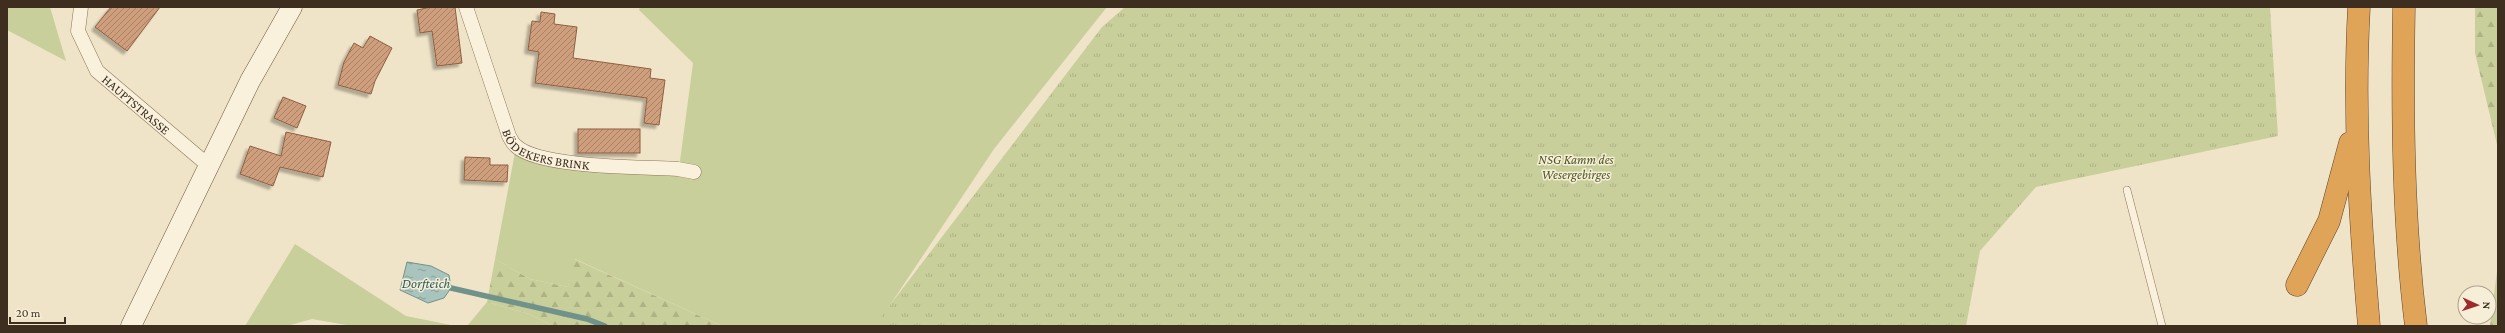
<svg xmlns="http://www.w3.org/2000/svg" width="2505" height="333" font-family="'Crimson Pro',serif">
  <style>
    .grass { fill: #c9cf9b }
    .forest { fill: url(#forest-firs) }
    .park { fill: url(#park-tufts) }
    .water { fill: url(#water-ripples); stroke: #6f938a }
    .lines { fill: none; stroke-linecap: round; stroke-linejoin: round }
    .stream { stroke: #6f938a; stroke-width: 5.5 }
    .building { fill: url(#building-hatch); stroke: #8d5f41; filter: url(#shadow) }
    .service-casing { stroke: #8d765c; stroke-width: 8 }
    .minor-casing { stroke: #8d765c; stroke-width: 15 }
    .secondary-casing { stroke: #6f573f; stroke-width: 21 }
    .motorway-casing { stroke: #5b4430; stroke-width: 23 }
    .service { stroke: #faf1dc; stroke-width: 7 }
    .minor { stroke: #faf1dc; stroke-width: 14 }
    .secondary { stroke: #faf1dc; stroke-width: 20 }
    .motorway { stroke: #e0a458; stroke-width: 22 }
    .labels { text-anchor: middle; stroke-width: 3; stroke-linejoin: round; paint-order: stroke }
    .street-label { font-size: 13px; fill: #3d2e20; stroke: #f7eed8 }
    .park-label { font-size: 13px; font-style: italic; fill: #4d5a26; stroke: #f7eed8 }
    .water-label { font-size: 14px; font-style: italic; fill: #2f5d5a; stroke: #f7eed8 }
  </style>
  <defs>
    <pattern id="forest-firs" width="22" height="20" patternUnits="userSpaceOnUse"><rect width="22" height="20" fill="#c9cf9b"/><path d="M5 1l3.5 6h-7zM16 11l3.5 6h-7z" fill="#aeb285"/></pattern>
    <pattern id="park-tufts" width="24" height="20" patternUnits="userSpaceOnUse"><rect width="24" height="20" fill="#c9cf9b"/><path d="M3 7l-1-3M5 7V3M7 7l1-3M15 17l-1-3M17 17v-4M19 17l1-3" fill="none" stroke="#aeb285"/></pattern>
    <pattern id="water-ripples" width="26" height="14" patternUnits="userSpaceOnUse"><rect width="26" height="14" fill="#a9c4bc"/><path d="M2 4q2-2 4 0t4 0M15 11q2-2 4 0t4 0" fill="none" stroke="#8ba098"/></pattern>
    <pattern id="building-hatch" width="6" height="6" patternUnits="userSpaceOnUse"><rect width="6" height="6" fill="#cf9f7d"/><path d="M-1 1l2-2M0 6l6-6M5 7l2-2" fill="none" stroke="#a98266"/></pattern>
    <filter id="shadow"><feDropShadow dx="-3.5" dy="3.5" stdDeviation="1" flood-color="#0004"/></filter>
  </defs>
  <rect width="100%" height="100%" fill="#f0e4c8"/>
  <g class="grass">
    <polygon points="7,7 50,7 66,61 7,30"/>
    <polygon points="640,7 1107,7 994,149 876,326 722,326 575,259 568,287 530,279 495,259 516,147 542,165 678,176 693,63 639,10"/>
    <polygon points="295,244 406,316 456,326 352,326 312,319 287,326 245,326"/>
    <polygon points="487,302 529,314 553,326 467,326"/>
  </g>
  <g class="forest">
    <polygon points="2475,7 2498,7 2498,161 2498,149 2475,53"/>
    <polygon points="495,259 530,279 568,287 574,259 722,326 553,326 529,314 487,302"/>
    <polygon points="2498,263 2498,326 2490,326"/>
  </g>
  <polygon class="park" points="1125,7 2270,7 2278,136 2036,187 1980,251 1966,326 874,326 1102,27"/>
  <polygon class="water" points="407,262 431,266 449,275 451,288 444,298 428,303 400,290"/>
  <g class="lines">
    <polyline class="stream" points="451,288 587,319 605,326"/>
  </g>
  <g class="building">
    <polygon points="111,7 160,7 127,51 95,27"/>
    <polygon points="431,7 455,7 462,63 437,66 432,31 420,33 417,10"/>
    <polygon points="541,12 555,14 554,24 577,27 573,58 651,69 650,78 665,80 659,125 644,123 647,98 535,83 539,52 528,50 532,21 540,22"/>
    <polygon points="370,36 392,48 375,81 371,94 338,85 344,62 354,43 363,48"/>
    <polygon points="283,97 306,106 297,128 274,118"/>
    <rect x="578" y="129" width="62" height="24"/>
    <polygon points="286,132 331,142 323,177 280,167 273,186 240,174 250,146 281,156"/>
    <polygon points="465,157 490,158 490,165 508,165 507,182 464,180"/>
  </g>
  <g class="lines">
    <defs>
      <polyline id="service" points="2127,190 2162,326"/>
      <g id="minor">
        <path id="s1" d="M81 7 78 31 97 71 209 166"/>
        <path id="s2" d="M466 7 509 136C511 139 513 144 516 146 539 168 644 167 678 169L694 172"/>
      </g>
      <polyline id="secondary" points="131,326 250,81 292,7"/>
      <g id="motorway">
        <path d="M2359 7C2353 114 2360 220 2369 326"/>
        <path d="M2404 7C2402 113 2403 221 2416 326"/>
        <polyline points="2297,285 2329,221 2350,143"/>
      </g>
    </defs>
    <use href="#service" class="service-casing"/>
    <use href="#minor" class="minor-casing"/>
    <use href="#secondary" class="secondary-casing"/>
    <use href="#motorway" class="motorway-casing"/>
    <use href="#service" class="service"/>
    <use href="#minor" class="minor"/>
    <use href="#secondary" class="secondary"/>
    <use href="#motorway" class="motorway"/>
  </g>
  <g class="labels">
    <g class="street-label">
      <text dy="5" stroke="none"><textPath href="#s1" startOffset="120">HAUPTSTRASSE</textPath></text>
      <text dy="5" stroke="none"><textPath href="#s2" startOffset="177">BÖDEKERS BRINK</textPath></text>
    </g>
    <g class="park-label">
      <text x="1576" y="164">NSG Kamm des<tspan x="1576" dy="15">Wesergebirges</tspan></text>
    </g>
    <g class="water-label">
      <text x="426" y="288">Dorfteich</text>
    </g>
  </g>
  <rect width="2505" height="333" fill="none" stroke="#3d2e20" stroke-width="16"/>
  <g transform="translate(2477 305) rotate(93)"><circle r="19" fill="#f7eed8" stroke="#ada18e"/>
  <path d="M0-3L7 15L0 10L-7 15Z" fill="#9e2a2b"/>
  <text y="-6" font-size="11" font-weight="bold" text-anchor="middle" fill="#3d2e20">N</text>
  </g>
  <path d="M10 317v6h55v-6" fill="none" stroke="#3d2e20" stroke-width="2"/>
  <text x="16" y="317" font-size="12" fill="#3d2e20" stroke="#f7eed8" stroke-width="3" paint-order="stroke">20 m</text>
</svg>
